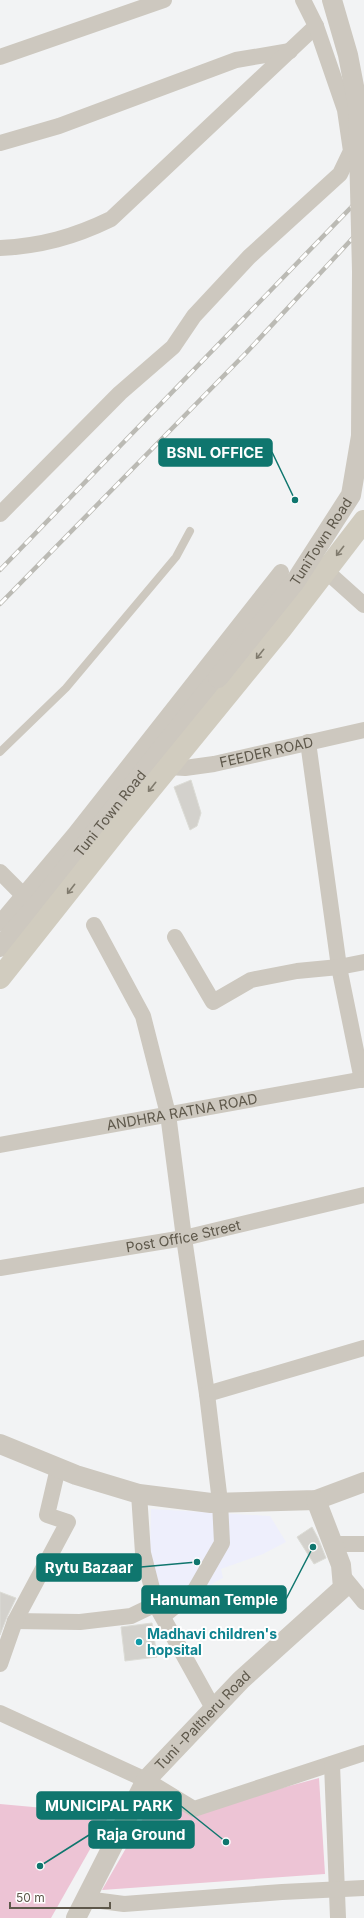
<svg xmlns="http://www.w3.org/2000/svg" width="364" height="1918" font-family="Inter,sans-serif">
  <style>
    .commercial { fill: #eeeffc }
    .green { fill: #edc4d5 }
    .building { fill: #d3d1cc; stroke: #dcdcd6 }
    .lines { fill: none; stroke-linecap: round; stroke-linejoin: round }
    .service { stroke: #cdc8bf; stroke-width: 8 }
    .minor { stroke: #cdc8bf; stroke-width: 16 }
    .tertiary { stroke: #cdc8bf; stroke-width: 20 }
    .secondary { stroke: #d1ccbf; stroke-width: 22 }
    .rail-casing { stroke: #bbbab4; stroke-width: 4.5 }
    .rail { stroke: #fff; stroke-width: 3; stroke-dasharray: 9; stroke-linecap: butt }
    .tertiary-bridge { stroke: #cdc8bf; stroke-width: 20 }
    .oneway { stroke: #807b6e }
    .culture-dot { fill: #0f9aa8; stroke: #fff; stroke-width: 1.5 }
    .labels { text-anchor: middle; stroke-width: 4; stroke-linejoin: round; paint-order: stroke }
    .street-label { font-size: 14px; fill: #5e584b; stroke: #fff }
    .culture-label { font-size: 14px; font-weight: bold; fill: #0d838f; stroke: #fff; text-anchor: start }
    .leader { fill: none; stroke: #0f766e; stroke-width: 1.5 }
    .callout-dot { fill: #0f766e; stroke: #fff; stroke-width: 1.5 }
    .callout { fill: #0f766e; stroke: #0f766e; stroke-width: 1.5 }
    .callout-label { font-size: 15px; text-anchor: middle; font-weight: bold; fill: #fff }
  </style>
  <rect width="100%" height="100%" fill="#f2f3f4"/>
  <polygon class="commercial" points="151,1509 270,1516 286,1542 263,1554 221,1569 223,1578 193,1594 196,1602 169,1617 162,1602 150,1553"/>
  <g class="green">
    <polygon points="319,1778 325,1874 102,1890 149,1808 196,1811"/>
    <polygon points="0,1804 110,1814 51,1918 0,1918"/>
  </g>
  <g class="building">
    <polygon points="191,780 201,813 197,826 190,830 174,787"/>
    <polygon points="312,1527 318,1538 326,1558 314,1564 297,1537"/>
    <polygon points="0,1592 16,1598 7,1617 0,1635"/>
    <polygon points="152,1623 157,1657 125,1661 121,1627"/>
  </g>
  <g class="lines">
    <polyline class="service" points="0,752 66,688 176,557 190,531"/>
    <g class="minor">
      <polyline points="0,57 164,0"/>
      <polyline points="0,143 59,126 236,60 290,51"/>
      <path d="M0 248C41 246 74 237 111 219L316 26"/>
      <polyline points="0,514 120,393 173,347 194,316 249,257 340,174 351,151 345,110 316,26 303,0"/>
      <polyline points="325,570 364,605"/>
      <polyline points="308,742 339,967 362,1080"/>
      <path id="s1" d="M168 767 185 768 214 764 364 730"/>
      <polyline points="0,872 23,895"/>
      <polyline points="0,923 74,835 281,572"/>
      <polyline points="94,925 143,1016 168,1114 184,1238 207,1394 220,1502 222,1543 195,1590 163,1616"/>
      <polyline points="175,937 213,1002 251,980 297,971 339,967 364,962"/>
      <path id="s2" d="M0 1145 364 1079"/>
      <path id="s3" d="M0 1268 184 1238 364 1195"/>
      <polyline points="207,1394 364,1348"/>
      <polyline points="333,1544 364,1544"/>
      <polyline points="342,1575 364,1602"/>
      <polyline points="157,1607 213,1708"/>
      <polyline points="15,1621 80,1622 131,1616 156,1604 143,1553 139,1494"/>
      <polyline points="0,1664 15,1621 68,1522 47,1515 58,1468"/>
      <polyline points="0,1713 146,1780 194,1809 364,1753"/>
      <polyline points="332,1764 338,1918"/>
      <polyline points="86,1899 124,1904 282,1892 364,1888"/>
    </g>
    <g class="tertiary">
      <path id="s4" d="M0 947 42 899 218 678"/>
      <polyline points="0,1444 76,1475 139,1494 211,1503 316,1500 364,1482"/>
      <path id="s5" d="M76 1918 146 1780 241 1680 343 1588 341 1565 316 1500"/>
    </g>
    <polyline class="secondary" points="0,978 122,824 281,629 364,521"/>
    <defs>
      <g id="rail">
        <polyline points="0,570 364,194"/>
        <polyline points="0,604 246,353 364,226"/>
      </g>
    </defs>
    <use href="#rail" class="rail-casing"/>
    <use href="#rail" class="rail"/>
    <path class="tertiary-bridge" id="s6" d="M218 678 295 582 351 495 361 436 362 271 358 107 348 55 332 0"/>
  </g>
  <defs><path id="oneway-shaft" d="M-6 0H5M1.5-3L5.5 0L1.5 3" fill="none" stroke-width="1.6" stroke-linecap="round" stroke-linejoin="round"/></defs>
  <g class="oneway">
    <use href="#oneway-shaft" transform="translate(340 551) rotate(128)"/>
    <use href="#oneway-shaft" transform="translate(260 654) rotate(129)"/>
    <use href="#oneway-shaft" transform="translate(152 787) rotate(129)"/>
    <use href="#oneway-shaft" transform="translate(71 889) rotate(128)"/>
  </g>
  <circle class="culture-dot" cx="139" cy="1642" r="4"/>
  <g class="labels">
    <g class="street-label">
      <text dy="5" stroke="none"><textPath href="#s6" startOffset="171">TuniTown Road</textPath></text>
      <text dy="5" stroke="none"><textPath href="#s1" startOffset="100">FEEDER ROAD</textPath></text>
      <text dy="5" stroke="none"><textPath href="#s4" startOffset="173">Tuni Town Road</textPath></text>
      <text dy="5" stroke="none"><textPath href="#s2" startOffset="185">ANDHRA RATNA ROAD</textPath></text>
      <text dy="5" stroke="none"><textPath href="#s3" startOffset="186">Post Office Street</textPath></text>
      <text dy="5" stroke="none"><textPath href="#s5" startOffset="237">Tuni -Paltheru Road</textPath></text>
    </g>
    <g class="culture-label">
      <text x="147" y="1639">Madhavi children's<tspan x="147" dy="16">hopsital</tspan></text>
    </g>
  </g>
  <path class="leader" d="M295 500L272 452M197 1562L141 1567M313 1547L286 1599M226 1842L181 1806M40 1866L89 1835"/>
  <g class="callout-dot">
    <circle cx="295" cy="500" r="4"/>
    <circle cx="197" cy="1562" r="4"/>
    <circle cx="313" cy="1547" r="4"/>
    <circle cx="226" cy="1842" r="4"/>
    <circle cx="40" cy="1866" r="4"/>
  </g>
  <g class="callout">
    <rect x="159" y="439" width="113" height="27" rx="4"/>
    <rect x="37" y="1554" width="104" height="27" rx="4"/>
    <rect x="142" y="1586" width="144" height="27" rx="4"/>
    <rect x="37" y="1792" width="144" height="27" rx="4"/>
    <rect x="89" y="1821" width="105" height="27" rx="4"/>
  </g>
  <g class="callout-label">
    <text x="215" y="458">BSNL OFFICE</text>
    <text x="89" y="1573">Rytu Bazaar</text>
    <text x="214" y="1605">Hanuman Temple</text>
    <text x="109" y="1811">MUNICIPAL PARK</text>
    <text x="141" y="1840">Raja Ground</text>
  </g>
  <path d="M10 1902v6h100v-6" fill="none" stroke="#5e584b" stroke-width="2"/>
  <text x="16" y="1902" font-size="12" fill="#5e584b" stroke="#ffffff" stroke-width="3" paint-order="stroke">50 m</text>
</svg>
